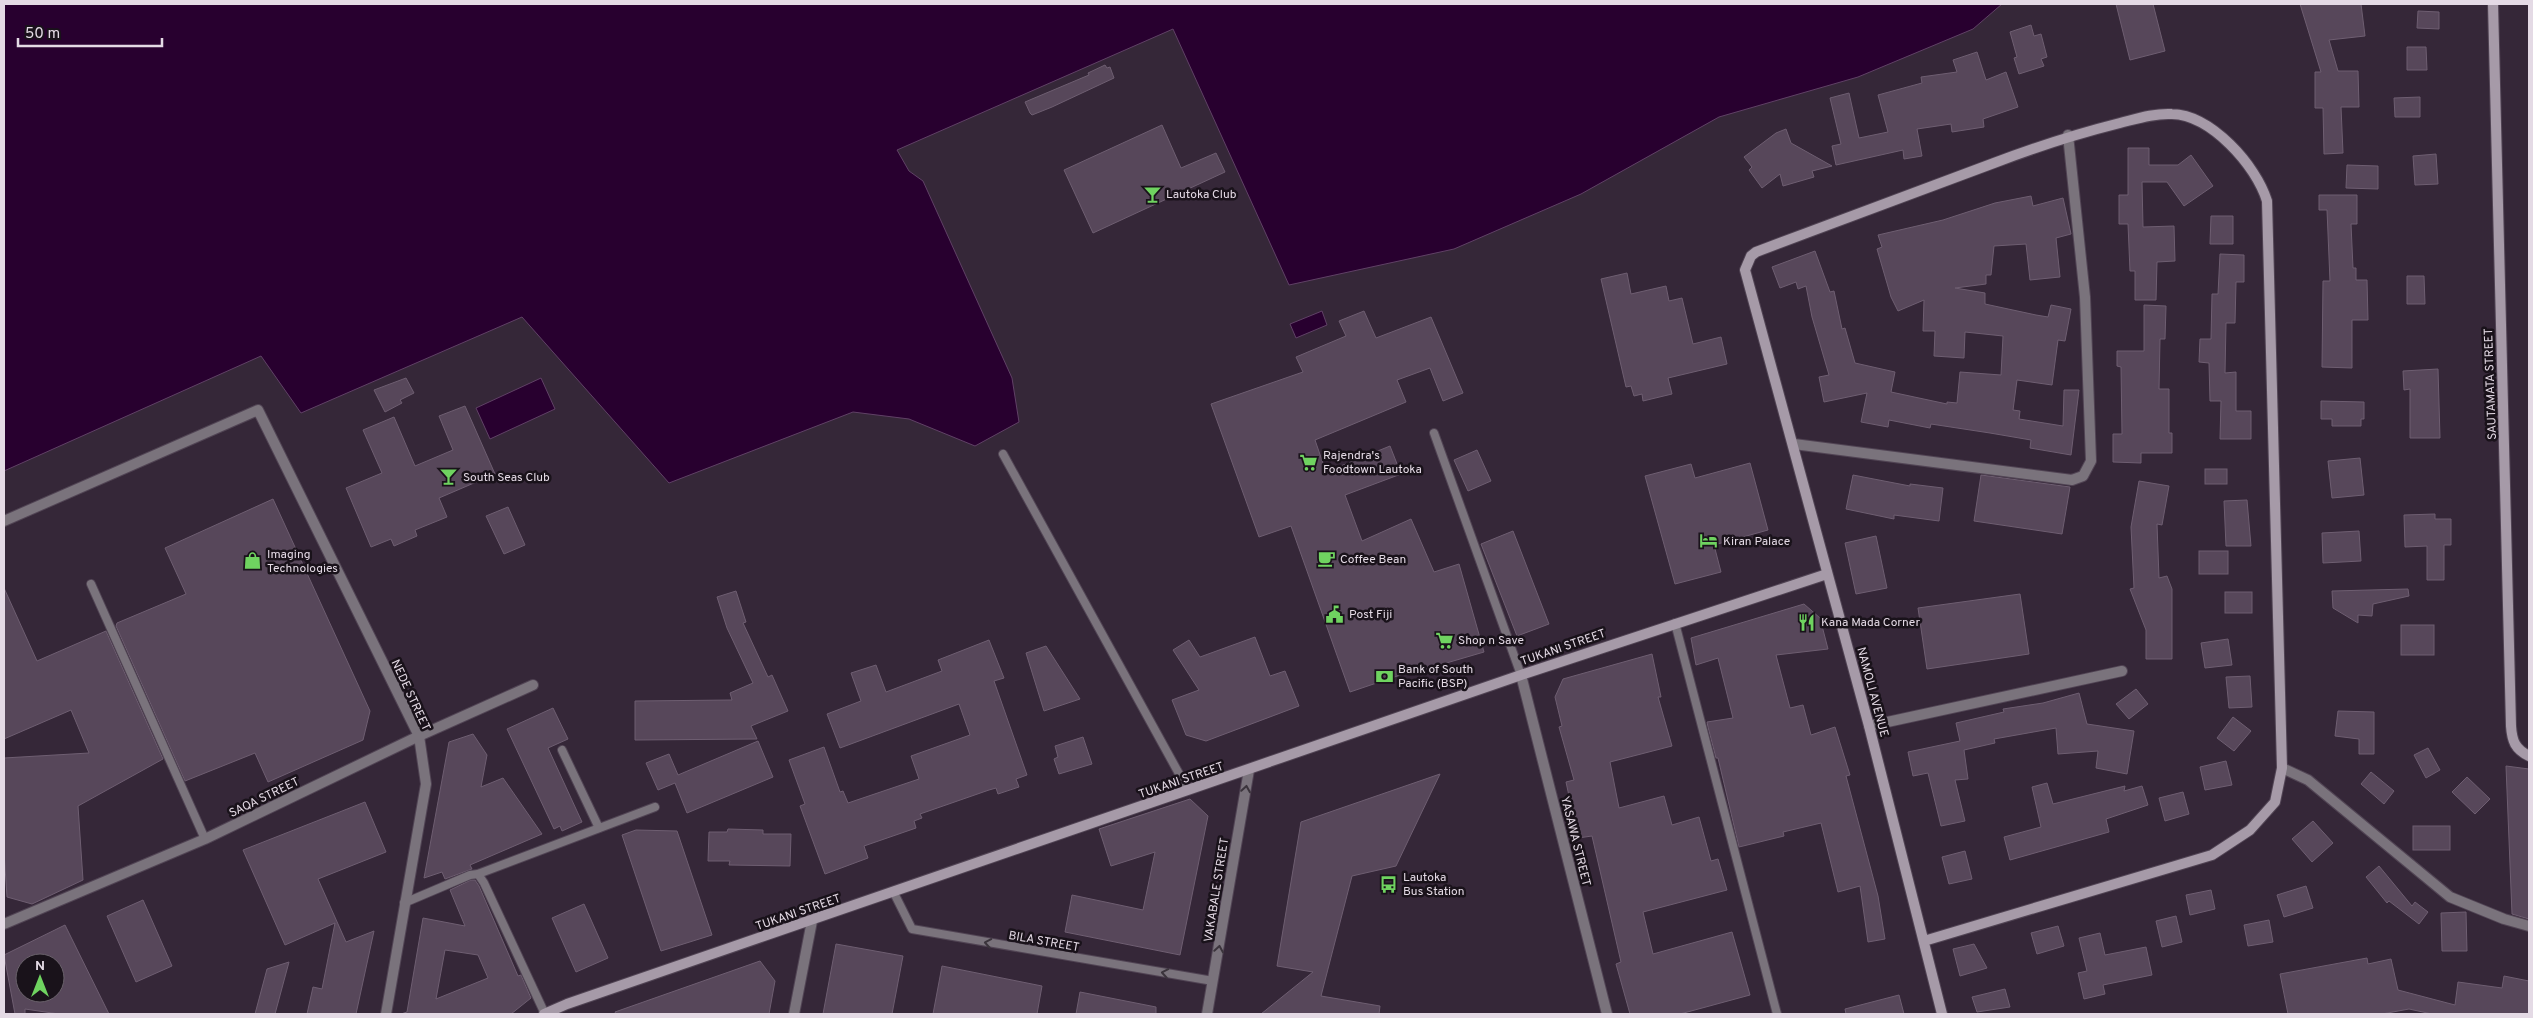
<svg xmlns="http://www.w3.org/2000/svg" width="2533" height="1018" font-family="Overpass,sans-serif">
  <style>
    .water { fill: #28002f; stroke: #604166 }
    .building { fill: #57475a; stroke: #6e5e71; fill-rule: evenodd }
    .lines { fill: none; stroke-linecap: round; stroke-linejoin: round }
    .lane-casing { stroke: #514454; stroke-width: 10 }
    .street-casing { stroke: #514454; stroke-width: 12 }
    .secondary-casing { stroke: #514454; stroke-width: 12 }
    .lane { stroke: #7a737c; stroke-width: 8 }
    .street { stroke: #7a737c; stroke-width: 10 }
    .secondary { stroke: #a69aa8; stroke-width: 10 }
    .oneway { stroke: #3b343c }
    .labels { text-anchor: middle; stroke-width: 5; stroke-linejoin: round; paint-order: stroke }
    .poi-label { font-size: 12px; fill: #e4dae5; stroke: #19121a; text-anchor: start }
    .street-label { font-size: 12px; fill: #e4dae5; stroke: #19121a }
  </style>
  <rect width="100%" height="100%" fill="#352738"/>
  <g class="water">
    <polygon points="4,4 2002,4 1973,29 1858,77 1719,117 1581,194 1454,249 1289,285 1173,29 897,150 909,171 923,181 1012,378 1019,422 975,446 909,419 853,412 669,483 522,317 301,413 261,356 4,471"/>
    <polygon points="1322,311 1327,325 1296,338 1290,324"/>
    <polygon points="541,378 555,409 490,439 476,408"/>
  </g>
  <g class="building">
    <polygon points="2116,4 2153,4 2165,51 2130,60"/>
    <polygon points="2300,4 2361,4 2365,36 2329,40 2338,71 2358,71 2359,107 2341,107 2343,153 2324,154 2323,108 2315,108 2315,72 2321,72"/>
    <polygon points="2418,11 2439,12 2439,29 2417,28"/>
    <polygon points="2031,25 2034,36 2041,34 2047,57 2041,59 2044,66 2019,74 2014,58 2017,57 2010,32"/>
    <polygon points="2407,47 2426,47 2427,70 2407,70"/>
    <polygon points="1977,52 1986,80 2006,72 2018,107 1983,119 1984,127 1952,132 1951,124 1917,129 1922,156 1904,159 1903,150 1836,165 1832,146 1841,144 1830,98 1849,93 1859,138 1888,132 1878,95 1922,83 1921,77 1957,72 1953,60"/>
    <polygon points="1105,65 1107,68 1110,67 1114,78 1052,107 1032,115 1030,113 1025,102 1089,75 1088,73"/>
    <polygon points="2420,97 2420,117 2395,117 2394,98"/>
    <polygon points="1162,125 1181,168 1216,153 1225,172 1093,233 1064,170"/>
    <polygon points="1786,129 1791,143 1832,166 1812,171 1814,177 1783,186 1780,174 1762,188 1749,170 1752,167 1744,157 1776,133"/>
    <polygon points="2128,148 2149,148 2149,165 2178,165 2191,155 2213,186 2184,206 2167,182 2142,182 2143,227 2174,226 2175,261 2157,262 2156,300 2135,300 2135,271 2130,271 2128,224 2119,224 2119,195 2128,195"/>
    <polygon points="2436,154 2438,184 2415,185 2413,156"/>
    <polygon points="2347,165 2378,166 2378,189 2346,188"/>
    <polygon points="2319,195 2357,195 2357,224 2351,224 2353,268 2356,268 2356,280 2367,280 2368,320 2352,320 2352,368 2322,367 2323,281 2330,281 2327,210 2319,210"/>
    <polygon points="2031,196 2033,206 2063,198 2071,234 2056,238 2060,277 2030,280 2026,244 1994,246 1991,275 1986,275 1986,284 1955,288 1985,293 1985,304 2036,315 2048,317 2051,305 2071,309 2065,341 2058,340 2052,385 2017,380 2013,410 2020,411 2019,419 2063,426 2064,390 2079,390 2071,455 2030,448 2031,440 1990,433 1931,424 1930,428 1889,420 1888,427 1861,422 1867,393 1824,402 1819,377 1829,375 1812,317 1806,286 1798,289 1796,282 1780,288 1772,267 1815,251 1830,292 1834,291 1842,329 1845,328 1855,363 1895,372 1891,392 1947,404 1947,402 1957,403 1960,372 2001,375 2003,336 1965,332 1964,358 1934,356 1935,331 1923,331 1924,300 1898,311 1891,297 1877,249 1882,247 1878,235 1943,220 1995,203"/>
    <polygon points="2211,216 2233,216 2233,244 2210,244"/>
    <polygon points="2220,254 2244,255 2244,282 2236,282 2235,323 2226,323 2225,373 2236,372 2236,411 2251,411 2251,439 2220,439 2221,401 2210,401 2209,363 2199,362 2200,339 2211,339 2212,294 2218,294"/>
    <polygon points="1627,273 1631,294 1666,286 1669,301 1682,298 1693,344 1721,337 1727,364 1668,378 1672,394 1643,401 1642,394 1634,396 1631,386 1626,387 1601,279"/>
    <polygon points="2407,276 2424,276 2425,304 2407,304"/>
    <polygon points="2144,305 2166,306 2165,339 2160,339 2159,389 2169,389 2169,433 2172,433 2172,453 2141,453 2141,463 2113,462 2113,434 2122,434 2121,367 2117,366 2117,351 2144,351"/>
    <polygon points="1364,311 1376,338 1431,317 1463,393 1443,401 1430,368 1397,380 1406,402 1315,440 1326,472 1390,446 1401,474 1345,495 1362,541 1411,519 1434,572 1459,564 1484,652 1419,671 1418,669 1350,692 1291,526 1259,537 1211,404 1303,372 1296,357 1346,336 1339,321"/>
    <polygon points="2438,369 2440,438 2410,438 2410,389 2404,390 2403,371"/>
    <polygon points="406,378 414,393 400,400 402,403 385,412 374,390"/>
    <polygon points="2321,401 2364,402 2364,419 2361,419 2361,426 2332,426 2332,419 2321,419"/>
    <polygon points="465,406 495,474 439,498 447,517 415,530 417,536 394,546 391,539 371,547 346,488 382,473 363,430 394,417 415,466 453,450 439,416"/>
    <polygon points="1477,450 1491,481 1468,491 1454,460"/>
    <polygon points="2360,458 2364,495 2332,498 2328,461"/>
    <polygon points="1750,463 1768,530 1714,545 1721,572 1675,584 1645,476 1691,464 1695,478"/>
    <rect x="2205" y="469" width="22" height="15"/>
    <polygon points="1853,475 1910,486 1910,484 1943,488 1939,521 1894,515 1894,519 1846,509"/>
    <polygon points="1981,475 2070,487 2062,534 1974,521"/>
    <polygon points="2139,481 2169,486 2162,525 2157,524 2159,578 2167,576 2172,589 2172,659 2146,659 2146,630 2130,589 2134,588 2131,527"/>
    <polygon points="273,499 370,711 363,740 268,782 255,753 185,781 116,626 117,623 186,594 165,548"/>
    <polygon points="2247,500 2251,546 2226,546 2224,501"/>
    <polygon points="508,507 525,545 504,554 486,516"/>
    <polygon points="2435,514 2435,519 2451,519 2451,545 2444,545 2444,580 2427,580 2427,546 2405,547 2404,515"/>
    <polygon points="1513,531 1549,624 1517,636 1481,544"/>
    <polygon points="2359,531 2361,561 2323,563 2322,533"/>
    <polygon points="1876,536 1887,588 1856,594 1845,543"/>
    <rect x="2199" y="551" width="29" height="23"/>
    <polygon points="4,588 37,661 106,631 163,759 78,806 83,880 32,904 7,897 4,852 4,758 89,753 71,710 4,739"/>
    <polygon points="2408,589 2409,596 2373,604 2372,616 2358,615 2358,623 2333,608 2332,591"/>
    <polygon points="736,591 746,622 743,623 768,677 772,675 788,711 751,726 757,739 635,740 635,701 732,700 730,693 753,683 727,628 717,597"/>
    <rect x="2225" y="592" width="27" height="21"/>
    <polygon points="2020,594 2029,654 1927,669 1918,608"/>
    <polygon points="1804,604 1820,618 1828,649 1776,655 1790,708 1803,705 1811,735 1835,727 1850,775 1846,776 1878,896 1885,939 1868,942 1860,886 1838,892 1821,823 1783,832 1784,836 1739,847 1718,758 1716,758 1708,727 1707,722 1733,718 1718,658 1696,665 1691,638"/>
    <rect x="2401" y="625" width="33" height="30"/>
    <polygon points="1255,637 1270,676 1285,671 1299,706 1206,741 1186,735 1172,700 1199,690 1173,650 1189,640 1200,657"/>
    <polygon points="2228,639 2232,665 2205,668 2201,643"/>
    <polygon points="989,640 1004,678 994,681 1027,775 1016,779 1019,787 998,794 996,788 989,790 920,814 922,818 914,821 916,828 864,846 868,858 825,874 800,806 805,804 789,760 824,747 840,792 843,791 848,803 919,779 911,756 970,735 959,704 840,748 827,714 861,701 851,673 876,665 886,692 942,671 938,660"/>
    <polygon points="1046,646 1080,699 1044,711 1026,653"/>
    <polygon points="1652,654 1661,697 1658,697 1672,746 1610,762 1619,808 1664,796 1672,825 1699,817 1711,861 1718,859 1727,890 1643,912 1653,954 1732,932 1750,995 1680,1014 1630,1014 1616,964 1621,962 1592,836 1578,838 1566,782 1574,780 1559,727 1562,726 1555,697 1563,679"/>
    <polygon points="2250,676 2252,707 2229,708 2226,677"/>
    <polygon points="2136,689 2148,704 2129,719 2116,704"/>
    <polygon points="2079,693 2087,724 2134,731 2127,774 2096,768 2098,751 2058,754 2056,728 1994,739 1995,743 1964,750 1968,779 1955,780 1965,821 1941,826 1928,773 1913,776 1908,752 1960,741 1956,723 2004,712 2003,709 2043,703"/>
    <polygon points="553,708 568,739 548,748 582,822 562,831 560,826 554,829 507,729"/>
    <polygon points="2338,711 2374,712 2374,754 2359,754 2359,739 2335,736"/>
    <polygon points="2233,717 2251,731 2234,751 2217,738"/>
    <polygon points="473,734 487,755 481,787 503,778 542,834 470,865 472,869 445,879 442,872 424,878 449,742"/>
    <polygon points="1083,737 1092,764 1059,774 1054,759 1058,757 1055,746"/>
    <polygon points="758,741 773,777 687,813 675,783 658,790 646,763 669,754 678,775"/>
    <polygon points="2428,748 2440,770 2426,778 2414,755"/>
    <polygon points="2226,761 2232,785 2205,790 2200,767"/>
    <polygon points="2506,766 2529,769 2529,919 2512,914"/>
    <polygon points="2371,772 2394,791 2384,804 2361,784"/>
    <polygon points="1440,774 1396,866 1352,876 1321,996 1380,1006 1379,1014 1261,1014 1313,972 1277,966 1301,822"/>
    <polygon points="2467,777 2490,799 2475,814 2452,792"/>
    <polygon points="2047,783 2053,804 2125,786 2124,791 2142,786 2148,805 2106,819 2109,832 2010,860 2004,837 2041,827 2032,787"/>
    <polygon points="2183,792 2189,814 2165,821 2159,798"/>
    <polygon points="1190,799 1208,816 1180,955 1065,932 1072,895 1143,910 1155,852 1111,866 1099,829"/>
    <polygon points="365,802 386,852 318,879 346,942 374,931 356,1014 307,1014 313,987 322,989 335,923 285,945 243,850"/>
    <polygon points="2313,821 2333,843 2312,862 2292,839"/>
    <rect x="2413" y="826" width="37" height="24"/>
    <polygon points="728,829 763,830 763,834 791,834 790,866 729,865 730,861 708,861 709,832 727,832"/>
    <polygon points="636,830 677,831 712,935 661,951 622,835"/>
    <polygon points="1965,851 1972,879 1949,884 1942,857"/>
    <polygon points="2379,866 2412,906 2415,902 2428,912 2419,924 2389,901 2387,903 2366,877"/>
    <path d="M471 880H475L479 886 518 976 521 975 531 998 511 1014H401L407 1012 423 918 465 926 450 890ZM445 950 478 955 488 978 436 999Z"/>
    <polygon points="2306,886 2313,908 2284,917 2277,895"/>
    <polygon points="2211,890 2215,909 2190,915 2186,895"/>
    <polygon points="143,900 172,966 136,982 107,916"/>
    <polygon points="584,904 608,958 576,972 552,918"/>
    <polygon points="2466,912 2467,951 2442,951 2441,913"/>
    <polygon points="2176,916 2182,942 2162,947 2156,921"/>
    <polygon points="2269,920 2273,942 2248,946 2244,925"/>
    <path d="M65 925 109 1014H59L25 1009V1014H15L4 955ZM25 963H55V993H25Z"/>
    <polygon points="2058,926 2064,946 2037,954 2031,933"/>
    <polygon points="2100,933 2105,955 2146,947 2152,975 2103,985 2105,994 2084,999 2078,973 2087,971 2079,938"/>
    <polygon points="836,944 903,956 892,1014 823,1014"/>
    <polygon points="1974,944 1987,968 1960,976 1953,949"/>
    <polygon points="2367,958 2368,964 2391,959 2398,990 2455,1005 2458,982 2502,988 2504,976 2529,981 2529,1014 2432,1014 2409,1009 2382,1014 2288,1014 2280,974"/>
    <polygon points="760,961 775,981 769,1014 616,1014 615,1012"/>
    <polygon points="289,962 275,1014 255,1014 267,969"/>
    <polygon points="942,966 1042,986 1037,1014 933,1014"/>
    <polygon points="2005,989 2010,1007 1977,1012 1972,997"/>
    <polygon points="1080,992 1156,1007 1156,1014 1076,1014"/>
    <polygon points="1899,995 1904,1014 1846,1014 1845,1009"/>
  </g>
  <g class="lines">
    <defs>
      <g id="lane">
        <polyline points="1434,433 1521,675"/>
        <polyline points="1003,454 1188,790"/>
        <polyline points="91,584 205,839"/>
        <polyline points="1675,623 1777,1014"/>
        <polyline points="562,750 599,828"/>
        <polyline points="478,874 484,883 545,1014"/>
        <polyline points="893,891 912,929 1213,981"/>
        <polyline points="404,903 470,875 478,874 655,807"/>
      </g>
      <g id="street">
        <polyline points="1794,444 2072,480 2083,476 2091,461 2085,297 2068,135"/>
        <polyline points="4,521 258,410 419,736 426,784 386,1014"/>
        <polyline points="1521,675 1607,1014"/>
        <polyline points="1869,726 2122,671"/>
        <polyline points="2282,768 2308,780 2450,897 2504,919 2529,926"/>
        <polyline points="4,924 205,839 419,736 533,685"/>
        <polyline points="794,1014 812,921"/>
        <polyline points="1207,1014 1249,770"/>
      </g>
      <g id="secondary">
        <path d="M2493 4 2511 726C2512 741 2515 749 2529 756"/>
        <path d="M1924 941 2212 855 2250 830 2275 802 2282 768 2267 201C2256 165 2211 115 2172 114 2154 113 2136 119 2120 123 2076 134 2036 147 1994 163 1914 193 1835 222 1756 252L1751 256 1745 270 1869 726 1942 1014"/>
        <polyline points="544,1014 567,1004 1521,675 1827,574"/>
      </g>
    </defs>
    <use href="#lane" class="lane-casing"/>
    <use href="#street" class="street-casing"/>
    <use href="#secondary" class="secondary-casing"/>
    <use href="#lane" class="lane"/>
    <use href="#street" class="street"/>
    <use href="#secondary" class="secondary"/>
  </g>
  <defs><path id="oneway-chevron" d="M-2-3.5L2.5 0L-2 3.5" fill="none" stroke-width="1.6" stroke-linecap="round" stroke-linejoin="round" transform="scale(1.25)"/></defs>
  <g class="oneway">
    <use href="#oneway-chevron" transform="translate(1246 789) rotate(-81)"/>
    <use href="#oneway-chevron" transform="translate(988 943) rotate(-170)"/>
    <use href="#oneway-chevron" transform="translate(1219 949) rotate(-81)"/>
    <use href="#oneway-chevron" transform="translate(1165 973) rotate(-170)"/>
  </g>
  <defs>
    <symbol id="bar-bare" viewBox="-9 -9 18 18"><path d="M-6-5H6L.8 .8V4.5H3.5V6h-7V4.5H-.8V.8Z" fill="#6fd360" stroke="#19121a" stroke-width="2.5" paint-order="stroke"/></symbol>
    <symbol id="supermarket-bare" viewBox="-9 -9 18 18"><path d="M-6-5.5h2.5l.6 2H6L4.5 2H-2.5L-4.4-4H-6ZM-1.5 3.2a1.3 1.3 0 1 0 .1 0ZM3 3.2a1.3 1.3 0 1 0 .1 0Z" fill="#6fd360" stroke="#19121a" stroke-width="2.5" paint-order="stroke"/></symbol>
    <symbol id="hotel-bare" viewBox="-9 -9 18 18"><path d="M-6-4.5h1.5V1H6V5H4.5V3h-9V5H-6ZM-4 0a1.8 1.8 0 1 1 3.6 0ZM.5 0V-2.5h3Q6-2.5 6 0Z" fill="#6fd360" stroke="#19121a" stroke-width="2.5" paint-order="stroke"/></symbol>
    <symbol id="cafe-bare" viewBox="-9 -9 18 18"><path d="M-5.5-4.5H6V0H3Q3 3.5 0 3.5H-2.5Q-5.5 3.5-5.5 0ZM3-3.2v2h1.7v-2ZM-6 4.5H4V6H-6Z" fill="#6fd360" stroke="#19121a" stroke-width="2.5" paint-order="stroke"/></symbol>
    <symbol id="shop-bare" viewBox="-9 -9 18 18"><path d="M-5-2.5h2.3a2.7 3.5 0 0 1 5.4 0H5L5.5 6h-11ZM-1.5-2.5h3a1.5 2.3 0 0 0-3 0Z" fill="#6fd360" stroke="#19121a" stroke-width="2.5" paint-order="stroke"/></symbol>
    <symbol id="civic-bare" viewBox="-9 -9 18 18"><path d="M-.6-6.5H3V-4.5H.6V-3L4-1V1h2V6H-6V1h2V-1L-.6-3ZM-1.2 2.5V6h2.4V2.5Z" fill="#6fd360" stroke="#19121a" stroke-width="2.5" paint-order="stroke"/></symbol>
    <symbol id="restaurant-bare" viewBox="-9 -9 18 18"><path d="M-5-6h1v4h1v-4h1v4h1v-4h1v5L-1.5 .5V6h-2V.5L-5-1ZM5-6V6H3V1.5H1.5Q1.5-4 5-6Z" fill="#6fd360" stroke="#19121a" stroke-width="2.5" paint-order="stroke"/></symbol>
    <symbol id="bank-bare" viewBox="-9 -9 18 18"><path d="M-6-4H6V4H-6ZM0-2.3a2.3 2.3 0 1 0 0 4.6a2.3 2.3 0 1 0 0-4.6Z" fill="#6fd360" stroke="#19121a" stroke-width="2.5" paint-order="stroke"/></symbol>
    <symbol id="bus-bare" viewBox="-9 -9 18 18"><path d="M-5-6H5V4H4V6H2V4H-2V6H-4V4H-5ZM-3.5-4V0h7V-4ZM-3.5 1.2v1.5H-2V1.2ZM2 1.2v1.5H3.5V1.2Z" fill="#6fd360" stroke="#19121a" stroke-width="2.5" paint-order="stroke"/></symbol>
  </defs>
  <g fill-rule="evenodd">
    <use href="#bar-bare" x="1140" y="182" width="25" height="25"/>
    <use href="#supermarket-bare" x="1296" y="450" width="25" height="25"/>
    <use href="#bar-bare" x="436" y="464" width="25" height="25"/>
    <use href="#hotel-bare" x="1696" y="528" width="25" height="25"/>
    <use href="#cafe-bare" x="1314" y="546" width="25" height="25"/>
    <use href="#shop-bare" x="240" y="548" width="25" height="25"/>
    <use href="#civic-bare" x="1322" y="602" width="25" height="25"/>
    <use href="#restaurant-bare" x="1794" y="610" width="25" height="25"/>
    <use href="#supermarket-bare" x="1432" y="628" width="25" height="25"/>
    <use href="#bank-bare" x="1372" y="664" width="25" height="25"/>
    <use href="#bus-bare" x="1376" y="872" width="25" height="25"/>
  </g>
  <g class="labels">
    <g class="poi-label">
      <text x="1166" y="198">Lautoka Club</text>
      <text x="1323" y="459">Rajendra's<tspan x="1323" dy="14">Foodtown Lautoka</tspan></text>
      <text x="463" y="481">South Seas Club</text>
      <text x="1723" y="545">Kiran Palace</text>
      <text x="267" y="558">Imaging<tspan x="267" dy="14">Technologies</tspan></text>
      <text x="1340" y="563">Coffee Bean</text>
      <text x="1349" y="618">Post Fiji</text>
      <text x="1821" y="626">Kana Mada Corner</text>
      <text x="1458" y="644">Shop n Save</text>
      <text x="1398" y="673">Bank of South<tspan x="1398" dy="14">Pacific (BSP)</tspan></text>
      <text x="1403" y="881">Lautoka<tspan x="1403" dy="14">Bus Station</tspan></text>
    </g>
    <g class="street-label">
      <text transform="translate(2490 384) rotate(-92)" y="4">SAUTAMATA STREET</text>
      <text transform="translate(1563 647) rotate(-19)" y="4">TUKANI STREET</text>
      <text transform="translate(1873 692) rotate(75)" y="4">NAMOLI AVENUE</text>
      <text transform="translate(411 695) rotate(65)" y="4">NEDE STREET</text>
      <text transform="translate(1181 780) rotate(-19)" y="4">TUKANI STREET</text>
      <text transform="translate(264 797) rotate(-26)" y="4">SAQA STREET</text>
      <text transform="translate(1576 841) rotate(76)" y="4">YASAWA STREET</text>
      <text transform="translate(1216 890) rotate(-81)" y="4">VAKABALE STREET</text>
      <text transform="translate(798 912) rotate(-19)" y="4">TUKANI STREET</text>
      <text transform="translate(1044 941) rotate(10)" y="4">BILA STREET</text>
    </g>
  </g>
  <rect width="2533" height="1018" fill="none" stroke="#e4dae5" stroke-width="10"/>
  <g transform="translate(40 978)"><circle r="24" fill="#19121a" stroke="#6a626b"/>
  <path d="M0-4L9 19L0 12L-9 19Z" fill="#6fd360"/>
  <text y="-8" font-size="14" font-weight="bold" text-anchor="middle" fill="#e4dae5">N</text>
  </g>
  <path d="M18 38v8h144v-8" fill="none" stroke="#e4dae5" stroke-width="2.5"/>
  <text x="25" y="38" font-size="15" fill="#e4dae5" stroke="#19121a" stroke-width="4" paint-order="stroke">50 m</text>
</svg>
